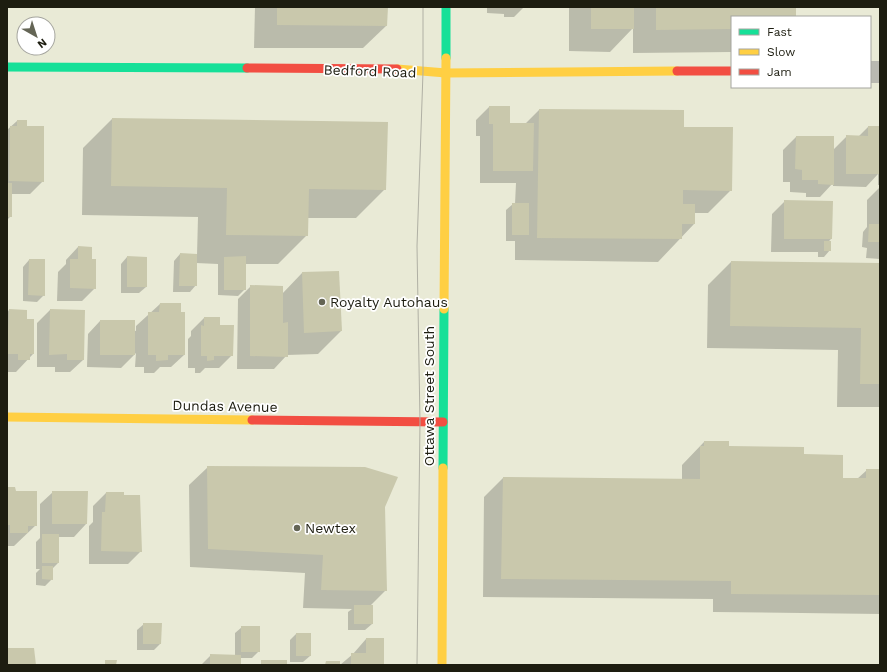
<svg xmlns="http://www.w3.org/2000/svg" width="887" height="672" font-family="'Work Sans',sans-serif">
  <style>
    .shadow { fill: #0003 }
    .building { fill: #c9c8ac }
    .lines { fill: none; stroke-linecap: round; stroke-linejoin: round }
    .street { stroke: #b9b9b1; stroke-width: 22 }
    .fast { stroke: #16e098; stroke-width: 9 }
    .slow { stroke: #ffcf43; stroke-width: 9 }
    .jam { stroke: #f24e42; stroke-width: 9 }
    .tram { stroke: #b0b0a4; stroke-width: 1 }
    .poi-dot { fill: #646555; stroke: #fff; stroke-width: 1.5 }
    .labels { text-anchor: middle; stroke-width: 3.5; stroke-linejoin: round; paint-order: stroke }
    .street-label { font-size: 14px; fill: #1d1d10; stroke: #fff }
    .poi-label { font-size: 14px; fill: #1d1d10; stroke: #fff; text-anchor: start }
  </style>
  <rect width="100%" height="100%" fill="#e9ead6"/>
  <g class="shadow">
    <polygon points="255,7 387,7 386,26 363,48 254,48"/>
    <polygon points="487,7 524,7 514,17 504,17 504,14 487,13"/>
    <polygon points="569,7 795,7 795,17 732,17 732,52 633,53 633,28 610,52 569,51"/>
    <polygon points="489,107 509,124 525,124 539,110 683,128 731,190 708,213 694,213 694,224 658,262 515,260 515,241 506,241 506,210 513,204 515,204 516,183 480,183 480,136 476,136 476,120"/>
    <polygon points="112,119 385,189 356,218 307,218 307,235 278,264 245,264 245,289 238,296 218,295 218,264 196,263 196,285 190,292 173,292 174,261 180,254 197,255 198,217 82,215 83,148"/>
    <polygon points="17,121 26,127 43,181 30,194 11,194 11,216 7,220 7,130"/>
    <polygon points="868,127 880,148 880,185 878,185 878,174 866,187 833,186 833,183 820,197 806,197 806,193 790,192 790,182 783,182 783,150 796,137 833,150 847,136 859,136"/>
    <polygon points="880,187 880,259 866,258 867,248 862,247 863,232 867,227 867,200"/>
    <polygon points="785,201 832,202 831,239 828,242 830,250 824,257 818,257 818,252 771,252 772,214"/>
    <polygon points="78,247 91,259 95,288 82,301 57,301 58,272 66,264 66,260"/>
    <polygon points="127,257 146,287 139,293 121,293 121,264"/>
    <polygon points="29,260 44,295 37,302 23,301 23,267"/>
    <polygon points="731,262 880,264 880,407 837,407 838,350 707,348 708,285"/>
    <polygon points="338,272 341,331 318,354 287,355 274,369 237,369 238,299 251,286 282,294 302,273"/>
    <polygon points="160,304 184,355 171,367 160,367 154,373 144,373 144,367 135,367 136,353 121,368 87,367 88,334 100,321 136,331 136,326"/>
    <polygon points="9,310 26,320 33,354 16,372 7,372 7,313"/>
    <polygon points="50,310 83,360 70,372 55,372 55,367 37,367 37,323"/>
    <polygon points="204,318 219,326 232,355 219,368 205,368 200,373 195,373 195,368 188,368 188,339 191,336 191,331"/>
    <polygon points="704,442 728,447 803,455 842,479 857,479 867,470 880,470 880,614 713,612 713,599 483,597 484,497 503,478 682,480 682,465"/>
    <polygon points="208,467 384,507 386,590 370,606 372,624 365,630 348,630 348,612 352,609 303,608 305,573 190,567 189,485"/>
    <polygon points="7,488 15,492 36,525 14,546 7,546"/>
    <polygon points="53,492 86,524 74,537 58,537 58,563 52,569 52,579 45,586 36,585 36,573 40,569 36,569 36,542 40,538 40,504"/>
    <polygon points="106,493 123,493 141,551 128,564 89,564 89,526 93,522 93,506"/>
    <polygon points="144,624 160,644 154,650 137,650 137,630"/>
    <polygon points="242,627 259,651 252,658 240,658 240,665 201,665 211,655 235,656 235,633"/>
    <polygon points="296,634 310,634 310,656 303,662 290,662 290,640"/>
    <polygon points="366,639 383,665 340,665 353,654"/>
  </g>
  <g class="building">
    <polygon points="277,7 388,7 387,26 277,25"/>
    <rect x="591" y="7" width="43" height="22"/>
    <polygon points="656,7 796,7 796,17 732,17 732,29 656,30"/>
    <polygon points="489,106 510,106 510,123 534,123 533,171 493,171 493,124 489,124"/>
    <polygon points="539,109 684,110 684,127 733,127 732,191 683,190 683,204 695,204 695,224 682,224 682,239 537,238"/>
    <polygon points="112,118 388,122 386,190 309,189 308,236 226,235 227,188 111,186"/>
    <polygon points="17,120 27,120 27,126 44,126 44,182 9,181 10,126 17,126"/>
    <polygon points="868,126 880,126 880,174 846,174 846,135 868,136"/>
    <polygon points="796,136 834,136 834,185 818,184 818,180 802,180 802,170 795,169"/>
    <rect x="7" y="183" width="5" height="34"/>
    <polygon points="784,200 833,201 832,239 784,239"/>
    <rect x="512" y="203" width="17" height="32"/>
    <polygon points="869,224 880,224 880,242 868,242"/>
    <rect x="824" y="241" width="7" height="10"/>
    <polygon points="78,246 92,247 92,259 96,259 96,289 70,288 70,259 78,259"/>
    <polygon points="180,253 197,254 197,286 179,286"/>
    <polygon points="127,256 147,257 147,287 127,287"/>
    <polygon points="246,256 246,290 224,290 224,257"/>
    <polygon points="29,259 45,259 45,296 28,295"/>
    <polygon points="731,261 880,263 880,384 860,384 861,328 730,326"/>
    <polygon points="339,271 342,331 304,333 302,272"/>
    <polygon points="250,285 283,286 283,323 288,322 288,357 250,356"/>
    <polygon points="160,303 181,303 181,312 185,312 185,355 168,355 168,360 156,361 156,355 148,355 148,312 159,312"/>
    <polygon points="9,309 27,310 27,319 34,319 34,354 30,354 30,360 18,360 18,354 7,354"/>
    <polygon points="50,309 85,310 84,360 67,360 67,354 49,355"/>
    <polygon points="204,317 220,317 220,325 234,325 233,356 214,356 214,360 207,361 207,356 201,356 201,325 204,326"/>
    <rect x="100" y="320" width="35" height="35"/>
    <polygon points="704,441 729,441 729,446 804,447 804,454 843,455 843,478 866,478 866,469 880,469 880,595 731,594 731,581 501,579 503,477 700,479 700,446 704,446"/>
    <polygon points="207,466 365,467 398,477 385,507 387,591 321,590 323,555 208,549"/>
    <polygon points="7,487 15,487 16,491 37,491 37,526 28,526 28,533 10,533 10,525 7,525"/>
    <polygon points="52,491 88,491 87,524 52,524"/>
    <polygon points="106,492 124,492 124,495 140,495 142,552 101,551 102,512 105,512"/>
    <rect x="42" y="534" width="17" height="29"/>
    <polygon points="42,566 53,566 53,580 42,579"/>
    <rect x="354" y="605" width="19" height="19"/>
    <polygon points="143,623 162,623 161,644 143,644"/>
    <rect x="241" y="626" width="19" height="26"/>
    <rect x="296" y="633" width="15" height="23"/>
    <polygon points="366,638 384,638 384,665 351,665 351,653 366,653"/>
    <polygon points="7,648 34,648 36,665 7,665"/>
    <polygon points="210,654 241,655 241,665 210,665"/>
    <polygon points="105,660 117,660 116,665 105,665"/>
    <rect x="261" y="660" width="26" height="5"/>
    <polygon points="326,661 340,661 340,665 325,665"/>
  </g>
  <g class="lines">
    <polyline class="street" points="870,72 880,72"/>
    <g class="fast">
      <polyline points="446,58 446,7"/>
      <polyline points="7,67 247,68"/>
      <polyline points="443,468 444,309"/>
    </g>
    <g class="slow">
      <polyline points="397,69 446,73 677,71"/>
      <polyline points="444,309 446,58"/>
      <polyline points="7,417 252,420"/>
      <polyline points="442,665 443,468"/>
    </g>
    <g class="jam">
      <polyline points="247,68 397,69"/>
      <polyline points="677,71 732,71"/>
      <polyline points="252,420 443,422"/>
    </g>
    <polyline class="tram" points="417,665 420,422 417,246 423,72 423,7"/>
  </g>
  <g class="poi-dot">
    <circle cx="322" cy="302" r="4"/>
    <circle cx="297" cy="528" r="4"/>
  </g>
  <g class="labels">
    <g class="street-label">
      <text transform="translate(370 71) rotate(2)" y="5">Bedford Road</text>
      <text transform="translate(429 396) rotate(-90)" y="5">Ottawa Street South</text>
      <text transform="translate(225 406) rotate(1)" y="5">Dundas Avenue</text>
    </g>
    <g class="poi-label">
      <text x="330" y="307">Royalty Autohaus</text>
      <text x="305" y="533">Newtex</text>
    </g>
  </g>
  <rect width="887" height="672" fill="none" stroke="#1d1d10" stroke-width="16"/>
  <rect x="731" y="16" width="140" height="72" fill="#ffffff" stroke="#a5a59f"/>
  <rect x="739" y="29" width="20" height="6" fill="#16e098" stroke="#a5a59f"/>
  <text x="767" y="36" font-size="12" fill="#1d1d10">Fast</text>
  <rect x="739" y="49" width="20" height="6" fill="#ffcf43" stroke="#a5a59f"/>
  <text x="767" y="56" font-size="12" fill="#1d1d10">Slow</text>
  <rect x="739" y="69" width="20" height="6" fill="#f24e42" stroke="#a5a59f"/>
  <text x="767" y="76" font-size="12" fill="#1d1d10">Jam</text>
  <g transform="translate(36 36) rotate(141)"><circle r="19" fill="#ffffff" stroke="#a5a59f"/>
  <path d="M0-3L7 15L0 10L-7 15Z" fill="#646555"/>
  <text y="-6" font-size="11" font-weight="bold" text-anchor="middle" fill="#1d1d10">N</text>
  </g>
</svg>
